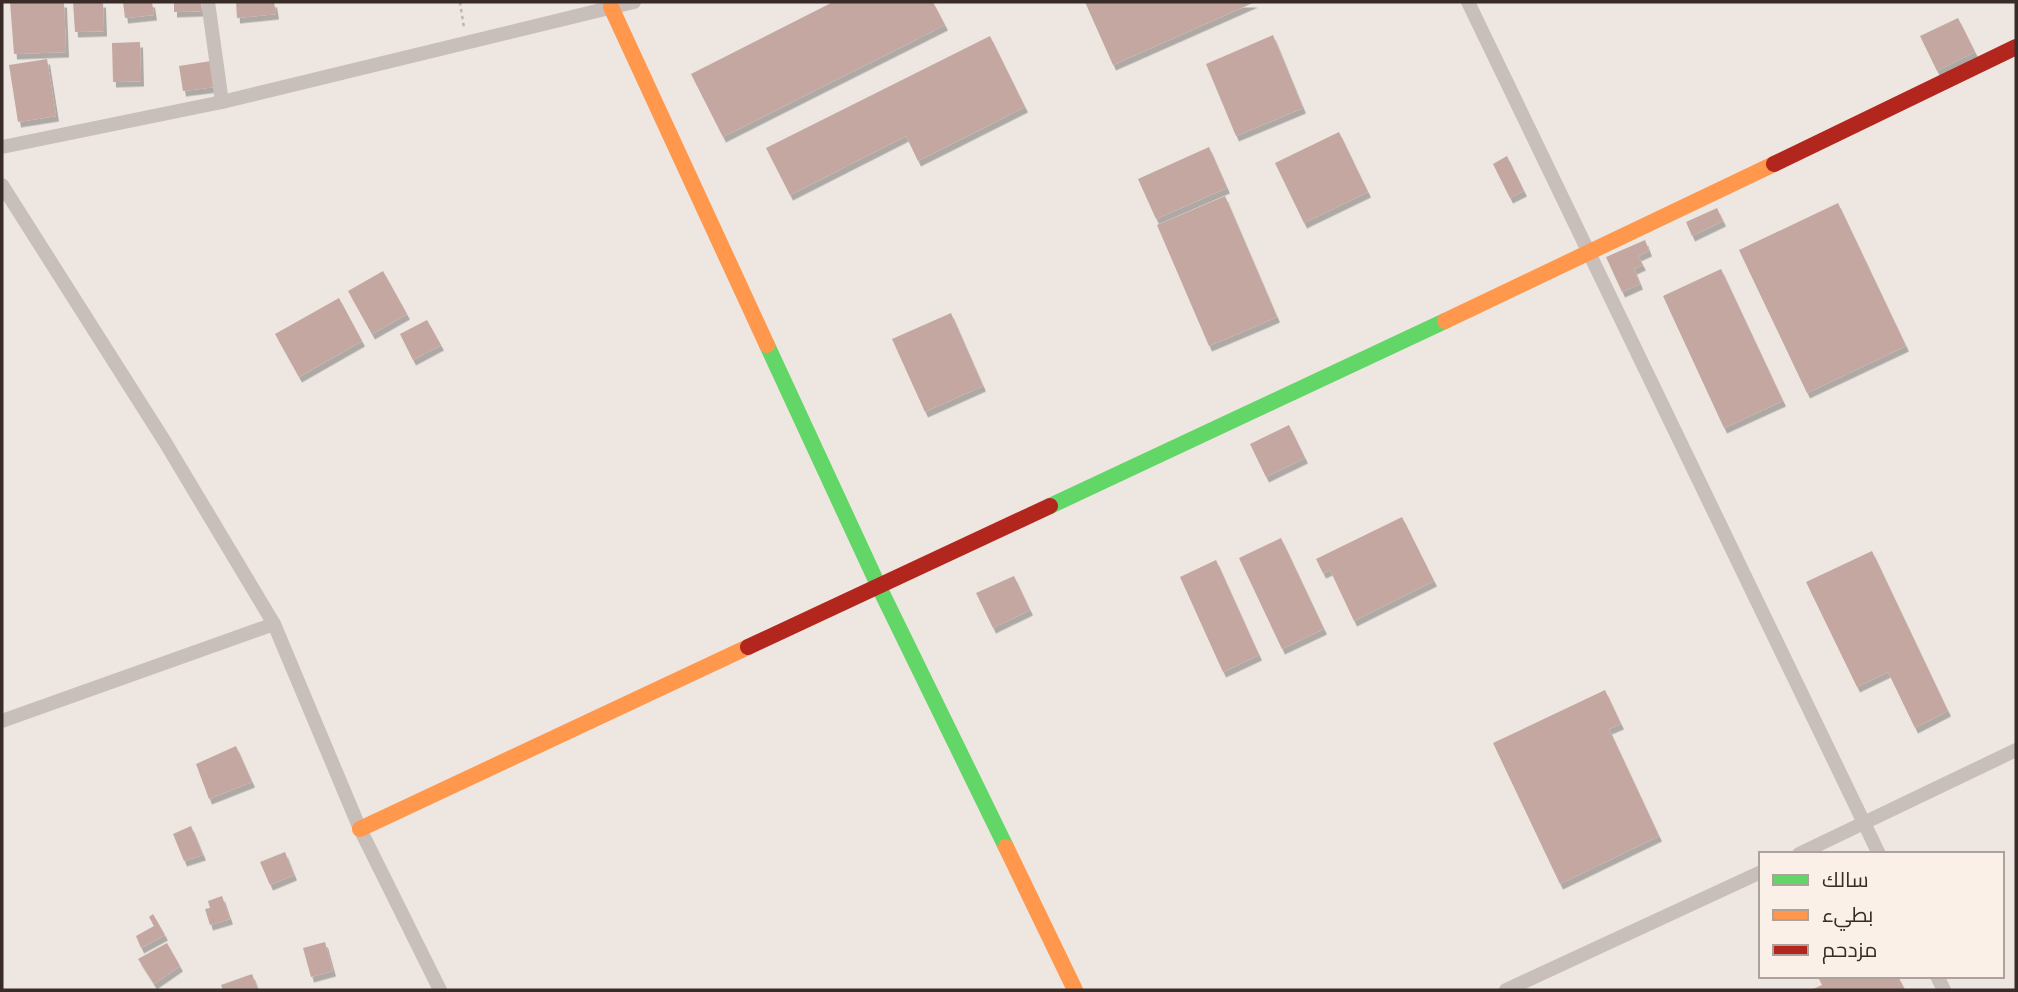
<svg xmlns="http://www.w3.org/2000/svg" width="2018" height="992" font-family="'Noto Sans',Cairo,sans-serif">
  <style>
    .building { fill: #c4a7a1; filter: url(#shadow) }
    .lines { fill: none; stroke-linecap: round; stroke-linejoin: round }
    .path { stroke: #c1b7b2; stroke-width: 2.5; stroke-dasharray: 3.5 3.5; stroke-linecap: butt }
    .street { stroke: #c8bfba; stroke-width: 14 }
    .fast { stroke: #63d668; stroke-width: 16 }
    .slow { stroke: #ff974d; stroke-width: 16 }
    .jam { stroke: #b3261e; stroke-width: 16 }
  </style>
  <defs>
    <filter id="shadow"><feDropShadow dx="3" dy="5.5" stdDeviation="0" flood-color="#0004"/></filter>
  </defs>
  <rect width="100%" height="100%" fill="#eee7e1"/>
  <g class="building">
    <polygon points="10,2 64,2 66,52 14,54"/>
    <polygon points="73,2 103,2 104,31 75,32"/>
    <polygon points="123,2 152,2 154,15 125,18"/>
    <polygon points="174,2 201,2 202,11 174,12"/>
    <polygon points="236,2 274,2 276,14 237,18"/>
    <polygon points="833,2 933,2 945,25 723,137 691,74"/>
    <polygon points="1085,2 1255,2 1113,65"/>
    <polygon points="1958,18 1975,52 1937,71 1920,36"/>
    <polygon points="1273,35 1303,108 1236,136 1206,64"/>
    <polygon points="990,36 1025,107 918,161 906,136 790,195 766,148"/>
    <polygon points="140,42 141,81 113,82 112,43"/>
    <polygon points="47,59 56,116 18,122 9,65"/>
    <polygon points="211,61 215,87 183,91 179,66"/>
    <polygon points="1339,132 1368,192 1304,223 1275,163"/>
    <polygon points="1209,147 1227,188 1156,219 1138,179"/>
    <polygon points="1507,156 1524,191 1510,198 1493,164"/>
    <polygon points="1225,196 1277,317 1209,346 1157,225"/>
    <polygon points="1838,203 1906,346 1807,393 1739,250"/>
    <polygon points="1717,208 1723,221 1692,236 1686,222"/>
    <polygon points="1645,240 1649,251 1638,256 1643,265 1634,269 1640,284 1622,292 1606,257"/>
    <polygon points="1721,269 1783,401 1724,428 1663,296"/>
    <polygon points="383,271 407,314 372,334 348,291"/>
    <polygon points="339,298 362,341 299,377 275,334"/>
    <polygon points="951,313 983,386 925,412 892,339"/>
    <polygon points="427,320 441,345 413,360 400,334"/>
    <polygon points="1289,425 1305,458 1266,477 1250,444"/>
    <polygon points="1402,517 1434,581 1354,621 1330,570 1323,573 1316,559"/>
    <polygon points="1281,538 1324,629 1282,649 1239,558"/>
    <polygon points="1872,551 1948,711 1915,728 1888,672 1857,687 1806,582"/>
    <polygon points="1216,560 1259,655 1223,672 1180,577"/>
    <polygon points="1014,576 1030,610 993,628 976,593"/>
    <polygon points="1605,690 1621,724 1609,729 1659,836 1560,884 1493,743"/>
    <polygon points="236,746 252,782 209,799 196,764"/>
    <polygon points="191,826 203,855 184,861 173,834"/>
    <polygon points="285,852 294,875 270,885 260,862"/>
    <polygon points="222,896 230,919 210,925 205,909 210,908 208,901"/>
    <polygon points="153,914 165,935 141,948 136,936 154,926 149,917"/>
    <polygon points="325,942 333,971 311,977 303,948"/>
    <polygon points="167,943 180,966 154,984 138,959"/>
    <polygon points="252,974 258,990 223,990 221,985"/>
    <polygon points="1824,976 1898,976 1905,990 1811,990 1822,985 1819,979"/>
  </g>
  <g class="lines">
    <polyline class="path" points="460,2 464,28"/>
    <g class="street">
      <polyline points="208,2 222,102"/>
      <polyline points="1468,2 1879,854"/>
      <polyline points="2,147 222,102 634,2"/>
      <polyline points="2,185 165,442 274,624 360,829 440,990"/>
      <polyline points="2,721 274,624"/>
      <polyline points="1799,854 2016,750"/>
      <polyline points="1937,976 1944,990"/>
      <polyline points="1506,990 1761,872"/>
    </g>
    <g class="fast">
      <polyline points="767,345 879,587 1006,847"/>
      <polyline points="1050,506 1445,321"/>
    </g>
    <g class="slow">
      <polyline points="611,7 767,345"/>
      <polyline points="1445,321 1774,164"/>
      <polyline points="360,829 748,647"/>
      <polyline points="1006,847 1075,990"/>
    </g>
    <g class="jam">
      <polyline points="1774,164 2016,47"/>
      <polyline points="748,647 1050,506"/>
    </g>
  </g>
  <rect width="2018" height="992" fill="none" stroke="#392b27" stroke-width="7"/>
  <rect x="1759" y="852" width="245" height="126" fill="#fbf0e8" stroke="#ada19b" stroke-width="2"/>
  <rect x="1773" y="875" width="35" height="10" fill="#63d668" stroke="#ada19b" stroke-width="2"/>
  <text x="1822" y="887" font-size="21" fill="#392b27">سالك</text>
  <rect x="1773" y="910" width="35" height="10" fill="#ff974d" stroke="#ada19b" stroke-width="2"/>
  <text x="1822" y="922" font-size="21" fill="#392b27">بطيء</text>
  <rect x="1773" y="945" width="35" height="10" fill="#b3261e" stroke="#ada19b" stroke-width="2"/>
  <text x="1822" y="957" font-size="21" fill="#392b27">مزدحم</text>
</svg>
